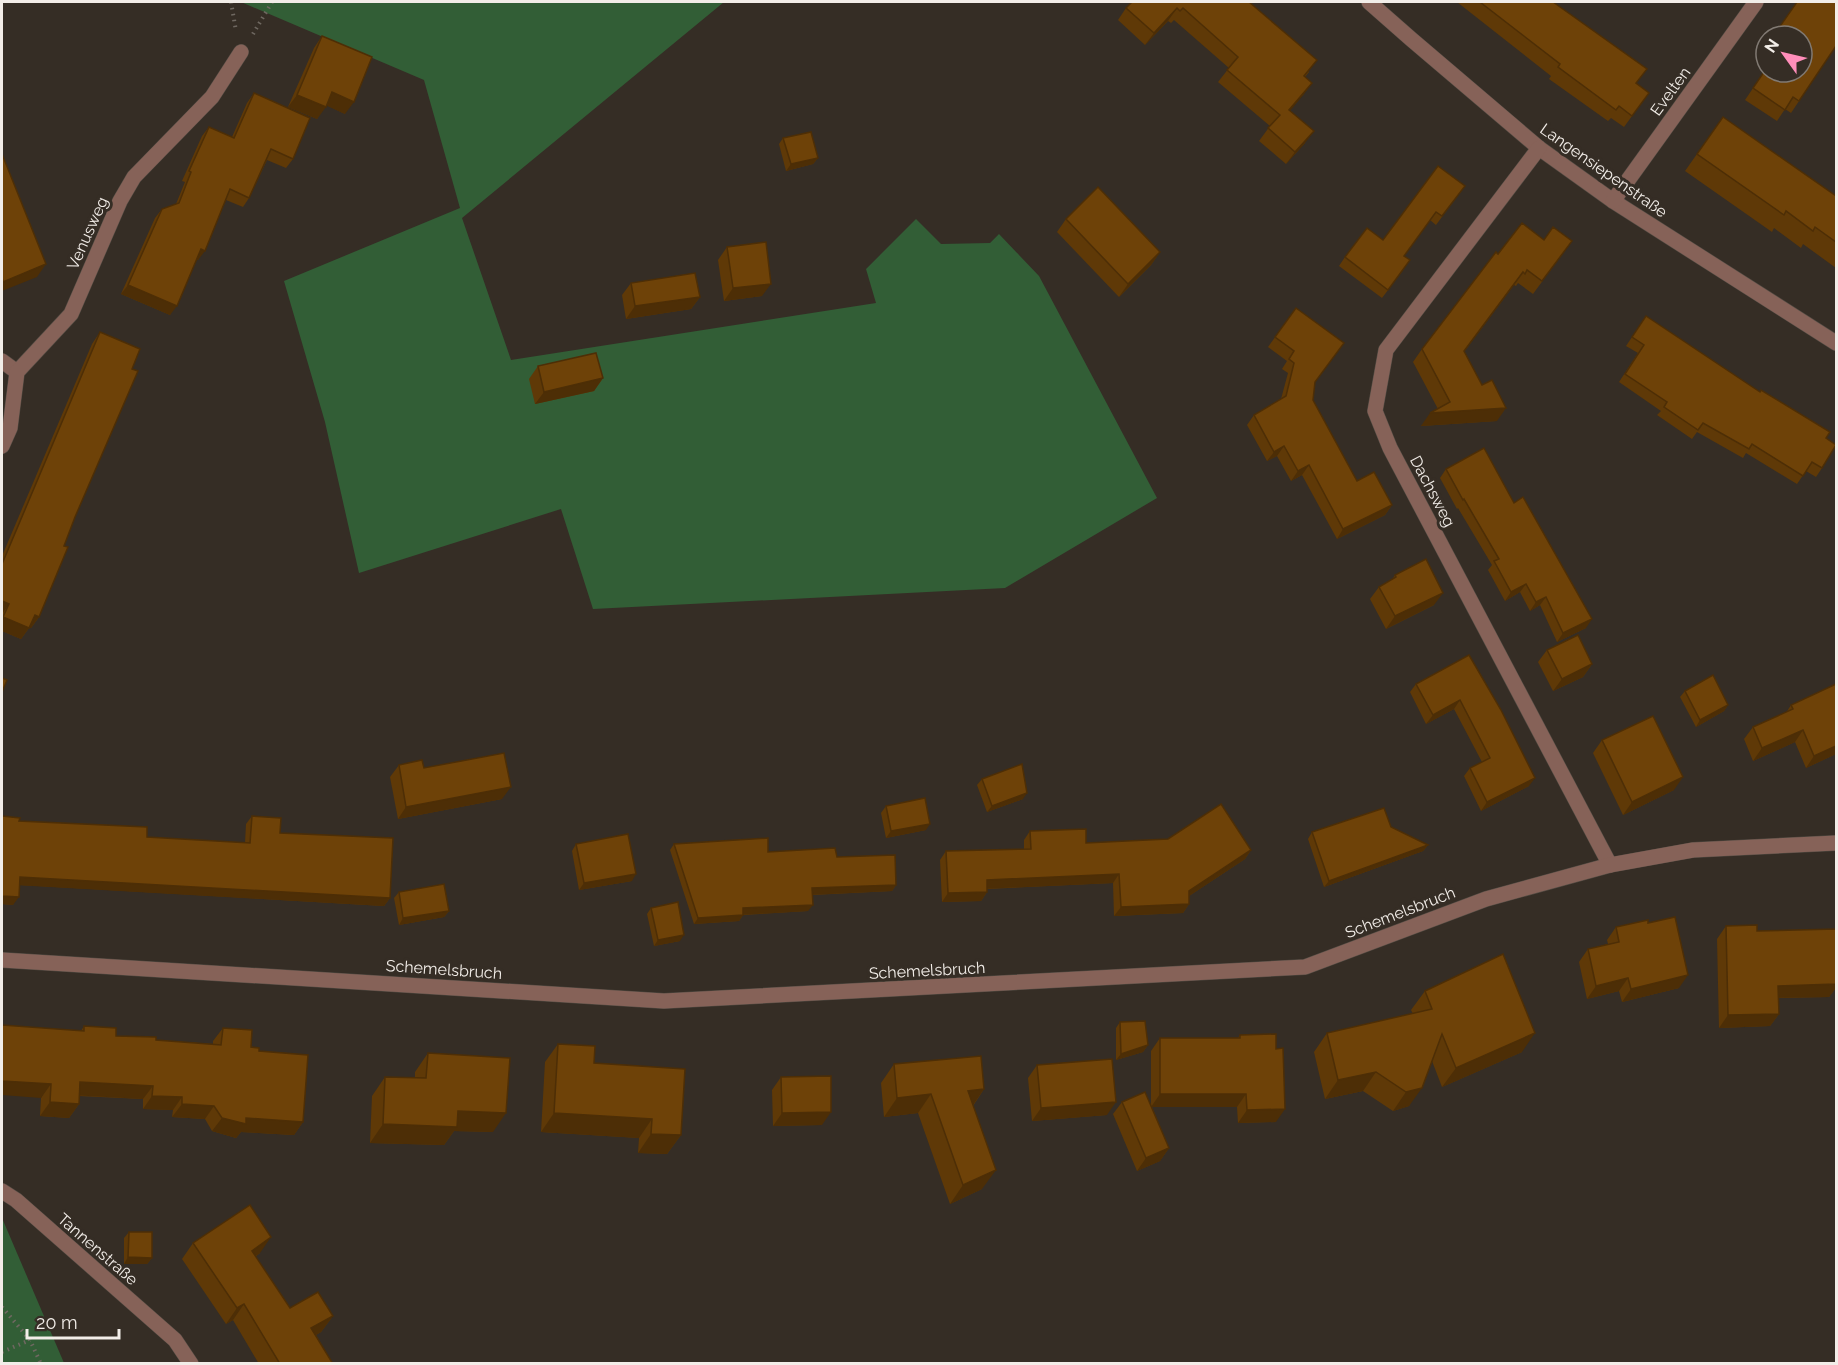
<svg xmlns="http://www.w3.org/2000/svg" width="1838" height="1365" font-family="Raleway,sans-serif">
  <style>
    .green { fill: #325e36 }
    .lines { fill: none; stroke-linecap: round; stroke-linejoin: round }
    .minor-casing { stroke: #534c44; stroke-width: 16 }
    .path { stroke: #6f6861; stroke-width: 4; stroke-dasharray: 1.5 4.5; stroke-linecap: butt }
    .minor { stroke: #866258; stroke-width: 15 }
    .wall { fill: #5f3907 }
    .shaded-wall { fill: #4d2e06 }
    .building { fill: #6e4208; stroke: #4d2e06; stroke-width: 1.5 }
    .labels { text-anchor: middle; stroke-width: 6; stroke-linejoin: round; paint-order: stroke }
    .street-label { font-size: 16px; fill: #f2ede8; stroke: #352d25 }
  </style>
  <rect width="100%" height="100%" fill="#352d25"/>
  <g class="green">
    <polygon points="241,2 724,2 462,218 511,360 876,303 866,269 916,219 941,244 990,243 999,234 1039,276 1157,498 1005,588 593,609 561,509 359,573 325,422 284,281 460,208 424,80"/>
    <polygon points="2,1218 64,1363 2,1363"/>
  </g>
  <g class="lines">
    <defs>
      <g id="minor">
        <polyline points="1369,2 1411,39 1539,148 1613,201 1836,343"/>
        <polyline points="1539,148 1386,350 1375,411 1390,448 1610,865"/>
        <polyline points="1613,201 1756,2"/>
        <polyline points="2,361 17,372"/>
        <polyline points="2,446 10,428 17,372 71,314 120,201 134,177 212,97 241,52"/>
        <polyline points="2,960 664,1001 1305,967 1486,899 1610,865 1693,850 1836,843"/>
        <polyline points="2,1191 16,1200 175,1340 191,1364"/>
      </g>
    </defs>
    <use href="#minor" class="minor-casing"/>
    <g class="path">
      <polyline points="231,2 236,31"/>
      <polyline points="253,34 272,2"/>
      <polyline points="2,1307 30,1340 41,1364"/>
      <polyline points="2,1352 30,1340"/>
    </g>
    <use href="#minor" class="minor"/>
  </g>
  <g class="wall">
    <polygon points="1249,2 1309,72 1305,77 1312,83 1303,95 1290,110 1305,143 1286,164 1259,141 1270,126 1218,82 1229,68 1174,20 1171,23 1168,21 1145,45 1118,20 1126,8"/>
    <polygon points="1457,2 1553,2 1636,84 1649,93 1624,127 1611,118 1608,121 1549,79 1551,76"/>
    <polygon points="1797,2 1836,46 1791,113 1785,109 1777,121 1745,100 1766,69 1786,77 1802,72 1802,36 1773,36"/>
    <polygon points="322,36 345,114 326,105 317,119 288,107 314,48"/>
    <polygon points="254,93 293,159 286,168 267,160 249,198 243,207 226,200 198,260 196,260 170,315 121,294 155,218 162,209 176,204 185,182 182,181 202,136 209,127 232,137 247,103"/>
    <polygon points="1723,117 1836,196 1836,268 1803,244 1801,248 1774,228 1772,232 1685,171"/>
    <polygon points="783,138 818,158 813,164 786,171 779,144"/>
    <polygon points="1465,186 1436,225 1430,220 1404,256 1404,269 1382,298 1339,266 1345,257 1383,240"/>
    <polygon points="1066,219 1160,252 1151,265 1119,297 1057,232"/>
    <polygon points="1544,240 1572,241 1533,294 1518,283 1516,286 1514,285 1464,352 1497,421 1421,426 1438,409 1413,362 1422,349 1498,254"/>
    <polygon points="727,247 762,296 724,301 718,260"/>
    <polygon points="631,283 700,297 691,309 626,319 622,295"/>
    <polygon points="1296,308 1315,383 1313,400 1357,481 1392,505 1385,515 1337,539 1302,475 1291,481 1277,456 1267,461 1247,425 1254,415 1281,399 1288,373 1282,369 1287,361 1268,347"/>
    <polygon points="1646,316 1826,438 1822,468 1816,477 1806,471 1797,484 1746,453 1743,458 1697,432 1692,439 1657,415 1661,411 1619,382 1638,353 1626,346"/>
    <polygon points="100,332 132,369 64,546 39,617 31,628 29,628 21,639 2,631 2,556 92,344"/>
    <polygon points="538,366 603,378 594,391 535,404 529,379"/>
    <polygon points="1446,469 1514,503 1586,628 1557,642 1540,605 1530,611 1520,592 1505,601 1488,570 1492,565 1458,508 1457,509 1440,478"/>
    <polygon points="1395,575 1434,605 1386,629 1370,599 1379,587 1392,580"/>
    <polygon points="1547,650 1592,664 1583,677 1553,691 1538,662"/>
    <polygon points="1469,655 1529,786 1481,811 1464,776 1470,768 1482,762 1454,709 1426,724 1410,692 1416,684"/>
    <polygon points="1685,691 1728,705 1724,711 1696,727 1680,697"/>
    <polygon points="1791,705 1836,754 1806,768 1795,742 1753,761 1744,739 1753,727 1786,713"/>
    <polygon points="1602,740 1674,790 1623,815 1593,753"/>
    <polygon points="399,765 424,768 502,799 398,819 390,777"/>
    <polygon points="982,779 1023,799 987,812 977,785"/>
    <polygon points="886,806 926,830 886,838 881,813"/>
    <polygon points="2,816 19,821 147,837 245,843 246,824 252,816 390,898 384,906 20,885 13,905 2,904"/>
    <polygon points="1391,827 1428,845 1423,851 1324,887 1308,839 1312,832"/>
    <polygon points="1030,831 1086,843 1251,850 1245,859 1189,896 1189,904 1183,913 1114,916 1113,883 987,889 987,892 981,901 942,902 940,860 946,851 1024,849 1024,840"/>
    <polygon points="576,844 632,881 579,890 572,851"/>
    <polygon points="674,844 768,852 837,857 896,885 892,891 812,895 808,911 743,915 739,921 694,924 670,850"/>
    <polygon points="399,892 449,911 444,917 399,925 394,898"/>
    <polygon points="651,908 680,941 654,946 647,914"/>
    <polygon points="1648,923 1679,988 1622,1002 1619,991 1587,999 1579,962 1588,949 1608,944 1607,940 1616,927"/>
    <polygon points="1726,926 1757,931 1836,929 1836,989 1835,989 1829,997 1779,998 1779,1014 1770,1026 1719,1028 1717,939"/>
    <polygon points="1425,991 1522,1052 1442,1087 1432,1061 1409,1106 1393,1111 1363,1091 1325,1099 1314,1052 1327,1033 1413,1014 1411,1010"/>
    <polygon points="1120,1022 1148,1045 1143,1052 1116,1060 1116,1028"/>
    <polygon points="84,1026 116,1036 156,1040 213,1044 213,1041 223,1028 259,1051 303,1122 294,1135 241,1132 236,1138 212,1131 205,1119 172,1117 173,1110 143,1109 143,1099 79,1096 79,1104 69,1118 40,1116 41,1098"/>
    <polygon points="1240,1035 1276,1122 1238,1123 1237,1107 1152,1107 1169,1148 1160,1161 1137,1171 1113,1114 1122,1102 1151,1105 1151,1051 1160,1038 1238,1038"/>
    <polygon points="558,1044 594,1063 681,1135 667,1154 638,1153 639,1138 541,1132 545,1062"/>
    <polygon points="428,1053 493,1132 454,1131 444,1145 370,1143 372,1096 385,1077 415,1078 415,1072"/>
    <polygon points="894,1064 984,1089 973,1106 982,1189 950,1204 918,1113 884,1117 881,1083"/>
    <polygon points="1037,1065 1107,1115 1032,1121 1028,1078"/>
    <polygon points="781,1077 822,1125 773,1126 772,1090"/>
    <polygon points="129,1232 152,1258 147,1264 124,1264 124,1238"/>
    <polygon points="193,1243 260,1253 255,1257 290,1308 333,1316 321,1332 316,1335 333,1364 259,1364 233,1320 226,1324 182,1259"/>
  </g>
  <g class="shaded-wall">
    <polygon points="1177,8 1168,21 1145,45 1154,33"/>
    <polygon points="1312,83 1303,95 1281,122 1289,110"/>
    <polygon points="332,92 354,102 345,114 323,104"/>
    <polygon points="297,95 326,107 317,119 288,107"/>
    <polygon points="1314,131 1305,143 1286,164 1295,152"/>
    <polygon points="818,158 813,164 786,171 791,164"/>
    <polygon points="201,249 205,251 198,260 194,259"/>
    <polygon points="1160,252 1151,265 1119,297 1128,284"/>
    <polygon points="46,264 37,277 2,291 2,284 3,282"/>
    <polygon points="771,284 762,296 724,301 733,288"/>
    <polygon points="128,285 177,306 170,315 121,294"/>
    <polygon points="700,297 691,309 626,319 635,306"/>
    <polygon points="603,378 594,391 535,404 544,392"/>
    <polygon points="1506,408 1497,421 1421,426 1430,413"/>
    <polygon points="1284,446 1277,456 1267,461 1274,452"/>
    <polygon points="1309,465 1302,475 1291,481 1298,471"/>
    <polygon points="1392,505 1385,515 1337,539 1343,529"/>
    <polygon points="1526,584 1520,592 1505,601 1511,592"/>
    <polygon points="1443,593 1434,605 1386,629 1395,616"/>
    <polygon points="1546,597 1540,605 1530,611 1536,602"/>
    <polygon points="2,601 9,604 2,614"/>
    <polygon points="35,615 39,617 31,628 29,628 21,639 2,631 2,619 3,617"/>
    <polygon points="1592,619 1586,628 1557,642 1563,633"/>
    <polygon points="1592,664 1583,677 1553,691 1562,679"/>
    <polygon points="1460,700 1454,709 1426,724 1433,715"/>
    <polygon points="1728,705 1724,711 1696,727 1700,720"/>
    <polygon points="1803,730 1795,742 1753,761 1762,748"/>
    <polygon points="1836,746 1836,754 1806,768 1814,756"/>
    <polygon points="1683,777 1674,790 1623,815 1632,802"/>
    <polygon points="1535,778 1529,786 1481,811 1487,802"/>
    <polygon points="511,787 502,799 398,819 406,807"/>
    <polygon points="1027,793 1023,799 987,812 992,806"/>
    <polygon points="930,824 926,830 886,838 891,831"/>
    <polygon points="1428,845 1423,851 1324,887 1329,881"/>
    <polygon points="1251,850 1245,859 1183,900 1189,891"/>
    <polygon points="636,874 632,881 579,890 584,883"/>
    <polygon points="1119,874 1113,883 980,889 987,880"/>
    <polygon points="20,877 390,898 384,906 15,885"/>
    <polygon points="896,885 892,891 807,895 812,888"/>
    <polygon points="987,892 981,901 942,902 948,893"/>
    <polygon points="2,896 19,897 13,905 2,904"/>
    <polygon points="1189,904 1183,913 1114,916 1121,907"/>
    <polygon points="813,905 808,911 738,915 743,908"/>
    <polygon points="449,911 444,917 399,925 403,918"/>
    <polygon points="743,915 739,921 694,924 698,918"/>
    <polygon points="684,935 680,941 654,946 658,940"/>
    <polygon points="1688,975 1679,988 1622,1002 1631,989"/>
    <polygon points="1836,977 1836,989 1835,989 1829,997 1769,998 1778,986"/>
    <polygon points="1628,978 1619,991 1587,999 1596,986"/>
    <polygon points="1779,1014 1770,1026 1719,1028 1728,1015"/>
    <polygon points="1535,1033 1522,1052 1442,1087 1456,1068"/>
    <polygon points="1148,1045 1143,1052 1116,1060 1121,1054"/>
    <polygon points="1376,1072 1363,1091 1325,1099 1338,1080"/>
    <polygon points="2,1081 51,1084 41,1098 2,1095"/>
    <polygon points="80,1082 153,1086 143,1099 71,1095"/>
    <polygon points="1422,1088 1409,1106 1393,1111 1406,1092"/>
    <polygon points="984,1089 971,1108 968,1091"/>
    <polygon points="931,1094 918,1113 884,1117 897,1098"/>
    <polygon points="1160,1094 1246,1094 1237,1107 1151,1107"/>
    <polygon points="152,1096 182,1097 173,1110 143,1109"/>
    <polygon points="50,1102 79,1104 69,1118 40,1116"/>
    <polygon points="1116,1102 1107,1115 1032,1121 1041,1108"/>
    <polygon points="182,1104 214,1106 205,1119 172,1117"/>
    <polygon points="1285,1109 1276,1122 1238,1123 1247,1110"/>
    <polygon points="458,1111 506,1113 493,1132 454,1131 444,1145 370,1143 383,1124"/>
    <polygon points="831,1112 822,1125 773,1126 782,1113"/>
    <polygon points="554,1113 652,1119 639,1138 541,1132"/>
    <polygon points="222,1118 246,1118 303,1122 294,1135 241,1132 236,1138 212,1131"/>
    <polygon points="651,1134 681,1135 667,1154 638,1153"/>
    <polygon points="1169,1148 1160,1161 1137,1171 1146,1158"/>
    <polygon points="996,1170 982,1189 950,1204 963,1185"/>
    <polygon points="271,1237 260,1253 240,1267 252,1251"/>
    <polygon points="128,1257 152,1258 147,1264 124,1264"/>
    <polygon points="244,1304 233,1320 226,1324 237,1308"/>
    <polygon points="333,1316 321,1332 300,1344 311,1328"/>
  </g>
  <g class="building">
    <polygon points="1132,2 1249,2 1317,60 1304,76 1312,83 1289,110 1314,131 1295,152 1268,128 1280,115 1227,70 1238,57 1183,8 1180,11 1177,8 1154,33 1126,8"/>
    <polygon points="1480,2 1553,2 1647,69 1636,83 1649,93 1632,116 1619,106 1616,110 1558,67 1560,64"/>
    <polygon points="1797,2 1836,2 1836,46 1799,101 1793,97 1785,110 1753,88 1766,69 1766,72 1780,72 1786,77 1790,72 1802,72 1802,36 1774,35"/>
    <polygon points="322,36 372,57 354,102 332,92 326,107 297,95"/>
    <polygon points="254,93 310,118 293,159 271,149 249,198 230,189 205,251 201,249 177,306 128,285 162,209 179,203 191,172 189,171 209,127 234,138"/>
    <polygon points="1723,117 1836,196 1836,242 1815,227 1813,231 1786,211 1784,215 1697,154"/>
    <polygon points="811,132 818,158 791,164 783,138"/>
    <polygon points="2,154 46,264 3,282 2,278"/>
    <polygon points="1438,166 1465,186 1442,216 1436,212 1404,256 1410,260 1388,290 1345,257 1367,228 1383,240"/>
    <polygon points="1098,187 1160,252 1128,284 1066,219"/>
    <polygon points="1522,223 1544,240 1553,227 1572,241 1542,281 1527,270 1525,274 1523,272 1464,351 1482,385 1492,380 1506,408 1430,413 1450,402 1422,349 1496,252 1498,254"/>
    <polygon points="766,242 771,284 733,288 727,247"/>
    <polygon points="695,273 700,297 635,306 631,283"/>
    <polygon points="1296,308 1344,343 1315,382 1313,400 1357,481 1374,472 1392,505 1343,529 1309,465 1298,471 1284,446 1274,452 1254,415 1286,396 1294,363 1289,359 1294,351 1275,337"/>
    <polygon points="1646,316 1760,392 1761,390 1830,432 1826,438 1836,445 1822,468 1812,462 1803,476 1752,444 1749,449 1703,423 1698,430 1664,407 1667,402 1625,374 1644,345 1632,337"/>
    <polygon points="100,332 140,349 132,369 138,371 75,517 64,546 68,547 39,617 35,615 29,628 3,617 9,604 2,601 2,564"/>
    <polygon points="596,353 603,378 544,392 538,366"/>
    <polygon points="1484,448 1514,503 1523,497 1592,619 1563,633 1546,597 1536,602 1526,584 1511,592 1494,561 1499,559 1464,499 1463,500 1446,469"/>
    <polygon points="1426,559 1443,593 1395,616 1379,587 1396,577 1395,575"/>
    <polygon points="1578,635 1592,664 1562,679 1547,650"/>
    <polygon points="1469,655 1501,710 1535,778 1487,802 1470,768 1490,758 1460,700 1433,715 1416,684"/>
    <polygon points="1713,675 1728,705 1700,720 1685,691"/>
    <polygon points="2,678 7,680 2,692"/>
    <polygon points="1836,684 1836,746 1814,756 1803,730 1762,748 1753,727 1793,709 1791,705"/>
    <polygon points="1653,716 1683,777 1632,802 1602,740"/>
    <polygon points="504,753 511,787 406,807 399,765 422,760 424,768"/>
    <polygon points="1022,764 1027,793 992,806 982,779"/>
    <polygon points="925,798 930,824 891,831 886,806"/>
    <polygon points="1221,804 1251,850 1189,891 1189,904 1121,907 1119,874 987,880 987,892 948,893 946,851 1031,849 1030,831 1086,829 1086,843 1168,839"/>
    <polygon points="1384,808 1391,827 1428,845 1329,881 1312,832"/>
    <polygon points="2,816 20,818 19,821 147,827 147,837 250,843 252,816 281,818 280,833 393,838 390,898 20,877 19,897 2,896"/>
    <polygon points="628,834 636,874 584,883 576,844"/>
    <polygon points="768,838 768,852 835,848 837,857 895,855 896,885 812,888 813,905 743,908 743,915 698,918 674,844"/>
    <polygon points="444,884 449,911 403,918 399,892"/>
    <polygon points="678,902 684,935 658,940 651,908"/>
    <polygon points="1675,917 1688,975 1631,989 1628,978 1596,986 1588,949 1619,942 1616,927 1648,920 1648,923"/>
    <polygon points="1757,925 1757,931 1836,929 1836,984 1778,986 1779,1014 1728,1015 1726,926"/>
    <polygon points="1503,954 1535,1033 1456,1068 1442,1034 1422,1088 1406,1092 1376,1072 1338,1080 1327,1033 1432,1009 1425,991"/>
    <polygon points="1145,1021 1148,1045 1121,1054 1120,1022"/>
    <polygon points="2,1025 84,1031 84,1026 116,1028 116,1036 156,1037 156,1040 221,1045 223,1028 252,1030 251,1047 259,1048 259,1051 308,1055 303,1122 246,1118 246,1124 222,1118 214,1106 182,1104 182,1097 152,1096 153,1086 80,1082 79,1104 50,1102 51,1084 2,1081"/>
    <polygon points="1276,1034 1276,1049 1283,1048 1285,1109 1247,1110 1246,1094 1160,1094 1160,1038 1240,1038 1240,1035"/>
    <polygon points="558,1044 595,1046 594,1063 685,1069 681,1135 651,1134 652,1119 554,1113"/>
    <polygon points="428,1053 510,1058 506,1113 458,1111 457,1127 383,1124 385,1077 426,1078"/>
    <polygon points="981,1056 984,1089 968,1091 996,1170 963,1185 931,1094 897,1098 894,1064"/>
    <polygon points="1112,1059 1116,1102 1041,1108 1037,1065"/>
    <polygon points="831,1076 831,1112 782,1113 781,1077"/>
    <polygon points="1145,1092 1169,1148 1146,1158 1122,1102"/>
    <polygon points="250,1205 271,1237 252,1251 290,1308 318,1292 333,1316 311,1328 333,1364 280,1364 244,1304 237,1308 193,1243"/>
    <polygon points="129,1232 152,1232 152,1258 128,1257"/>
  </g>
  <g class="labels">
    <g class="street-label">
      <text transform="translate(1670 91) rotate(-54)" y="6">Evelten</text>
      <text transform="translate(1604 170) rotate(35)" y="6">Langensiepenstraße</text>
      <text transform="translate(87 233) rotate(-66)" y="6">Venusweg</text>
      <text transform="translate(1433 491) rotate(62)" y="6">Dachsweg</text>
      <text transform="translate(1400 912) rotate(-21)" y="6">Schemelsbruch</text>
      <text transform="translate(444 969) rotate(4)" y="6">Schemelsbruch</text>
      <text transform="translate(927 970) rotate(-3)" y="6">Schemelsbruch</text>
      <text transform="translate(98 1249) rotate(41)" y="6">Tannenstraße</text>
    </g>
  </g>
  <rect width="1838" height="1365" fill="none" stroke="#f2ede8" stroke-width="6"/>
  <g transform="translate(1784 54) rotate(304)"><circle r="28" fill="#352d25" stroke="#817a73" stroke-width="1.5"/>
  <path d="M0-4.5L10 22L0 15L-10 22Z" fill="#ff8eba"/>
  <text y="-9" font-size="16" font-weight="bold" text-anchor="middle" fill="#f2ede8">N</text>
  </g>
  <path d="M27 1329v9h92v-9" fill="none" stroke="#f2ede8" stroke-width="3"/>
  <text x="36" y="1329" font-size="18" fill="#f2ede8" stroke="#352d25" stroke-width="4.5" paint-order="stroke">20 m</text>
</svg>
